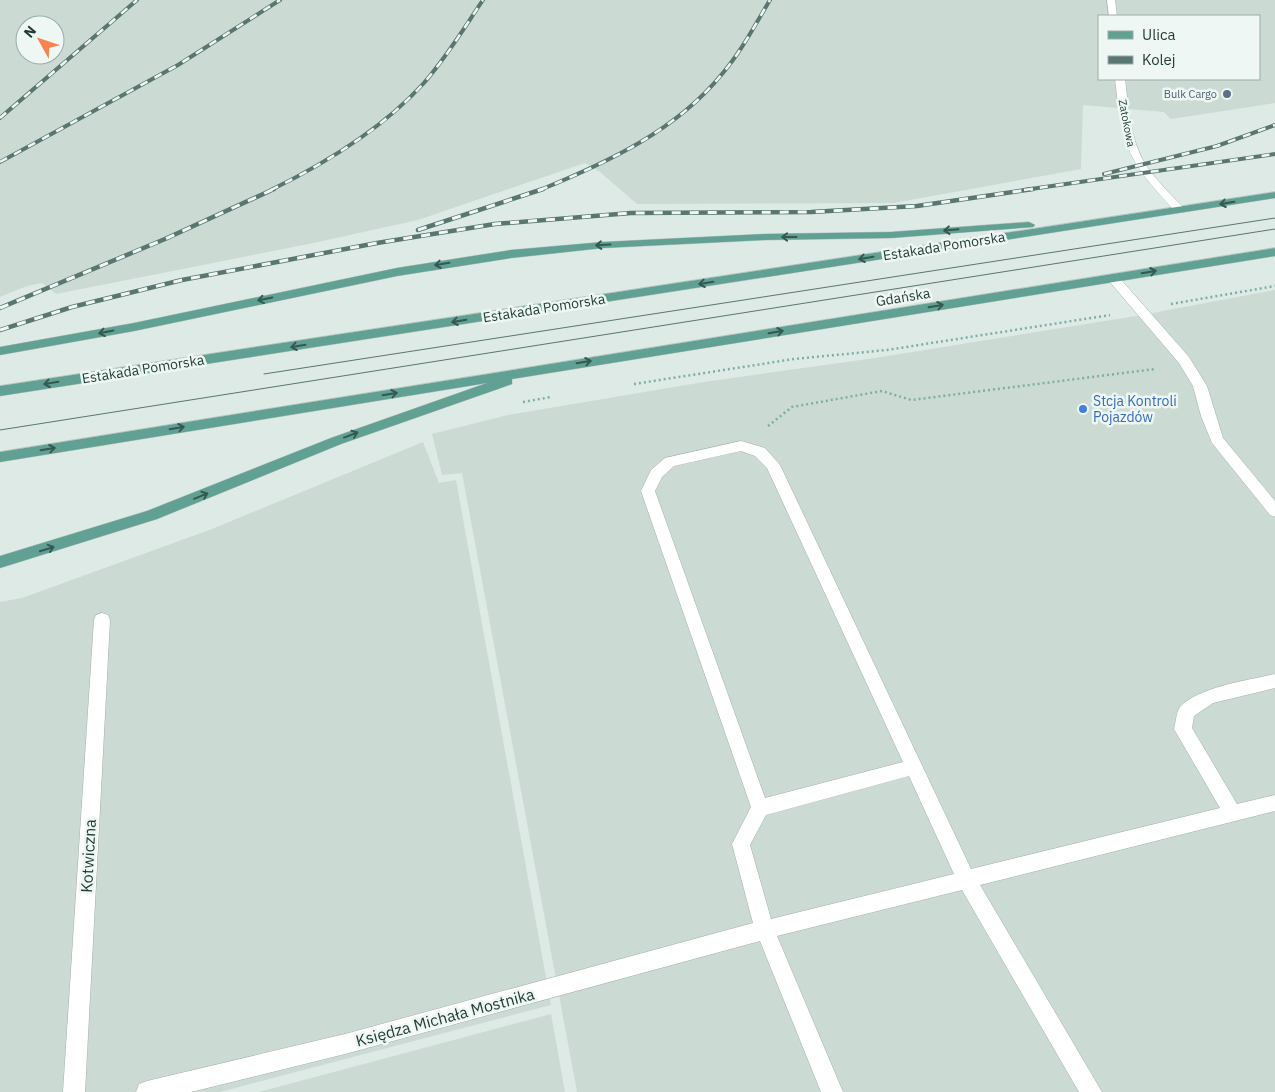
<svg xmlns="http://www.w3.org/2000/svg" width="1275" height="1092" font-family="'IBM Plex Sans',sans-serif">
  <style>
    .built { fill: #ccdad4; fill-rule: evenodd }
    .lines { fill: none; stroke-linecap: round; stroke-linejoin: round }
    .minor-casing { stroke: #a1b2ac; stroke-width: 1 }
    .major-casing { stroke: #bcc4c2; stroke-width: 1 }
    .path { stroke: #7dafa2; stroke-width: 2.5; stroke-dasharray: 2 3; stroke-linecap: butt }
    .minor { fill: #fff; fill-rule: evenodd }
    .major { fill: #61a194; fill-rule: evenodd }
    .tram { stroke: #597670; stroke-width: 1 }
    .rail-far1-casing { stroke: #597670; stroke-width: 4 }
    .rail-casing { stroke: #597670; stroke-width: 4.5 }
    .rail-far1 { stroke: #eef7f3; stroke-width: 2.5; stroke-dasharray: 8; stroke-linecap: butt }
    .rail { stroke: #eef7f3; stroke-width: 3; stroke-dasharray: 9; stroke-linecap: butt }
    .oneway { stroke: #335951 }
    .service-dot { fill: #5c6f8a; stroke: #eef7f3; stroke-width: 2 }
    .shop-dot { fill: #3f7fe0; stroke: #eef7f3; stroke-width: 2 }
    .labels { text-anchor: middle; stroke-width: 5; stroke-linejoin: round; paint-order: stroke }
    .far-service-label { font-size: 11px; fill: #4e5e75; stroke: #eef7f3; text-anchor: end }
    .far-street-label { font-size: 11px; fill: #1f3a34; stroke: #eef7f3 }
    .street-label { font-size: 14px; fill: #1f3a34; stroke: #eef7f3 }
    .shop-label { font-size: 14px; fill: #366cbe; stroke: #eef7f3; text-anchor: start }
    .near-street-label { font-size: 16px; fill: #1f3a34; stroke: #eef7f3 }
  </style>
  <rect width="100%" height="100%" fill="#deeae5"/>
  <g class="built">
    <path d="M0 0H1275V103L1171 119 1164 112 1083 105 1081 169 894 203 637 204 600 172 585 163 418 220 309 244 56 294 42 283 27 286 0 297ZM1099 16H1259V79H1099ZM25 25H55V55H25Z"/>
    <polygon points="1275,290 1275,1092 577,1092 462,473 442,475 432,434 508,415 704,382 875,358 1136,316"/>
    <polygon points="423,442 439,483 456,480 551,1005 220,1092 0,1092 0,602 22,598 212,529"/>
    <polygon points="551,1014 565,1092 259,1092"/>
  </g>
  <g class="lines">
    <defs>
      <g id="minor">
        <polygon points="1107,0 1115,0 1117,16 1109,16"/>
        <path d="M1115 79H1125C1129 111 1130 144 1150 171 1160 184 1172 196 1184 208L1186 210 1184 212H1176C1128 161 1123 149 1115 79Z"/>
        <polygon points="1113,274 1117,275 1189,357 1207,386 1223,438 1275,501 1275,517 1270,515 1212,443 1201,416 1193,386 1179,363 1109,281 1107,278"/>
        <path d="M741 441 765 448 780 465 971 869 1220 808 1174 729C1176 723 1176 712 1180 707 1198 687 1249 680 1275 674V688L1213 703 1194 716 1192 728 1237 804 1275 795V811L980 885 1102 1092H1079L962 890 777 936 843 1092H821L760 941 345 1054 191 1092H136L139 1084 147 1081 345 1034 753 923 732 844 751 807 641 491 651 470 665 458ZM741 451 755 456 767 468 903 762 765 798 655 491 662 477 674 466ZM909 776 954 874 771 919 750 845 766 815Z"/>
        <polygon points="102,613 108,615 110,620 85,1092 63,1092 94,620 96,615"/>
      </g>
      <g id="major">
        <polygon points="1275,192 1275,198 0,396 0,386"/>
        <polygon points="1029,222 1035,225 1033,227 891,238 765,240 603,248 511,258 397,276 134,331 0,355 0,347 134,323 397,268 511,250 603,242 765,234 891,232"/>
        <polygon points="1275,248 1275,256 512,379 512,384 341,444 157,519 0,568 0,556 147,511 331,438 487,383 0,462 0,452"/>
      </g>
    </defs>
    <use href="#minor" class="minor-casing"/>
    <use href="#major" class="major-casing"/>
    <g class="path">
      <polyline points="1171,304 1275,286"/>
      <polyline points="634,384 794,359 887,350 1110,315"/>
      <polyline points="523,402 551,397"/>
      <polyline points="768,426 792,407 882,391 911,400 1155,369"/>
    </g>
    <use href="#minor" class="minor"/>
    <use href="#major" class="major"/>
    <g class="tram">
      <polyline points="264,374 1275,218"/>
      <polyline points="0,430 1275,229"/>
    </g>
    <defs>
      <g id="rail-far1">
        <polyline points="0,118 137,0"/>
        <polyline points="0,162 178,65 280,0"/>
        <polyline points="1104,174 1217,146 1275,125"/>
        <path d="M271 190C326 163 382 129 423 84 446 58 464 28 483 0"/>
        <path d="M540 190C606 163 676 131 722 74 741 52 755 25 770 0"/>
        <polyline points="1024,190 1275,154"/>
      </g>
      <g id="rail">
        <polyline points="418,230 543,189"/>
        <polyline points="0,308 165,239 274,189"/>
        <polyline points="0,330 72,307 182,280 377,243 495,224 631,213 811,212 917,206 1033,189"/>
      </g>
    </defs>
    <use href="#rail-far1" class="rail-far1-casing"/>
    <use href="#rail" class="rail-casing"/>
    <use href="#rail-far1" class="rail-far1"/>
    <use href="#rail" class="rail"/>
  </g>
  <defs><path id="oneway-shaft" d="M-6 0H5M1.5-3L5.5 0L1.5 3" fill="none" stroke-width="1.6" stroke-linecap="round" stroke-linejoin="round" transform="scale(1.25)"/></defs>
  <g class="oneway">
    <use href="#oneway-shaft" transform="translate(1227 203) rotate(171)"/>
    <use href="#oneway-shaft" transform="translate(951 230) rotate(175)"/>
    <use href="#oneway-shaft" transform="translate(789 237) rotate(180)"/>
    <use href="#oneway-shaft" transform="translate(603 245) rotate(177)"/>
    <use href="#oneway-shaft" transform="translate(866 258) rotate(171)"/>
    <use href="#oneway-shaft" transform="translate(442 264) rotate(171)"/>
    <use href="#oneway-shaft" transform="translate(1149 272) rotate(-9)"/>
    <use href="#oneway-shaft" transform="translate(706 283) rotate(171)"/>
    <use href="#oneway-shaft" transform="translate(265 299) rotate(168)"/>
    <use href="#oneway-shaft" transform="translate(936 306) rotate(-9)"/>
    <use href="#oneway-shaft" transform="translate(459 321) rotate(171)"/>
    <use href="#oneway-shaft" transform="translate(106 332) rotate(169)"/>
    <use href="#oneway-shaft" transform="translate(776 332) rotate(-9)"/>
    <use href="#oneway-shaft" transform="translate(298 346) rotate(171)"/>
    <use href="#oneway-shaft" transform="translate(584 362) rotate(-9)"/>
    <use href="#oneway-shaft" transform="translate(51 383) rotate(171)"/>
    <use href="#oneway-shaft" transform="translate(390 394) rotate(-9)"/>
    <use href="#oneway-shaft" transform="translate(177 428) rotate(-9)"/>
    <use href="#oneway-shaft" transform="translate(351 435) rotate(-21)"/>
    <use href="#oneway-shaft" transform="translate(48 449) rotate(-9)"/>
    <use href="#oneway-shaft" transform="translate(201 496) rotate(-22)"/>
    <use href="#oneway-shaft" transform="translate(47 549) rotate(-17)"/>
  </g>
  <circle class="service-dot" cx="1227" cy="94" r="5"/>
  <circle class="shop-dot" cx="1083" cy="409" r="5"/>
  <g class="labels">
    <g class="far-service-label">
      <text x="1217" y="98">Bulk Cargo</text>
    </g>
    <g class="far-street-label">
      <text transform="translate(1127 123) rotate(79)" y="4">Zatokowa</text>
    </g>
    <g class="street-label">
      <text transform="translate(944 246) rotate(-9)" y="5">Estakada Pomorska</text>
      <text transform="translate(903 297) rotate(-9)" y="5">Gdańska</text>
      <text transform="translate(544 308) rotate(-9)" y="5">Estakada Pomorska</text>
      <text transform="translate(143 369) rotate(-9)" y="5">Estakada Pomorska</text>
    </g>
    <g class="shop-label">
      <text x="1093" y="406">Stcja Kontroli<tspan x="1093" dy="16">Pojazdów</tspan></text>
    </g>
    <g class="near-street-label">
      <text transform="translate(88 856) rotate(-87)" y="6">Kotwiczna</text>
      <text transform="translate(445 1017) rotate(-15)" y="6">Księdza Michała Mostnika</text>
    </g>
  </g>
  <rect x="1098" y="15" width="162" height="65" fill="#eef7f3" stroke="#9baba7"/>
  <rect x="1108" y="31" width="25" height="8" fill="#61a194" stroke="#9baba7"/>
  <text x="1142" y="40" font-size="15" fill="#1f3a34">Ulica</text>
  <rect x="1108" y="56" width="25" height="8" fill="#597670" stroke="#9baba7"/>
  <text x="1142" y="65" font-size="15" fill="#1f3a34">Kolej</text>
  <g transform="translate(40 40) rotate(310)"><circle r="24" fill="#eef7f3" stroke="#9baba7"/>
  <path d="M0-4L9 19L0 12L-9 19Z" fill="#f68250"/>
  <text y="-8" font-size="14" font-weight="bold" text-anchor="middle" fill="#1f3a34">N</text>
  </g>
</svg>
